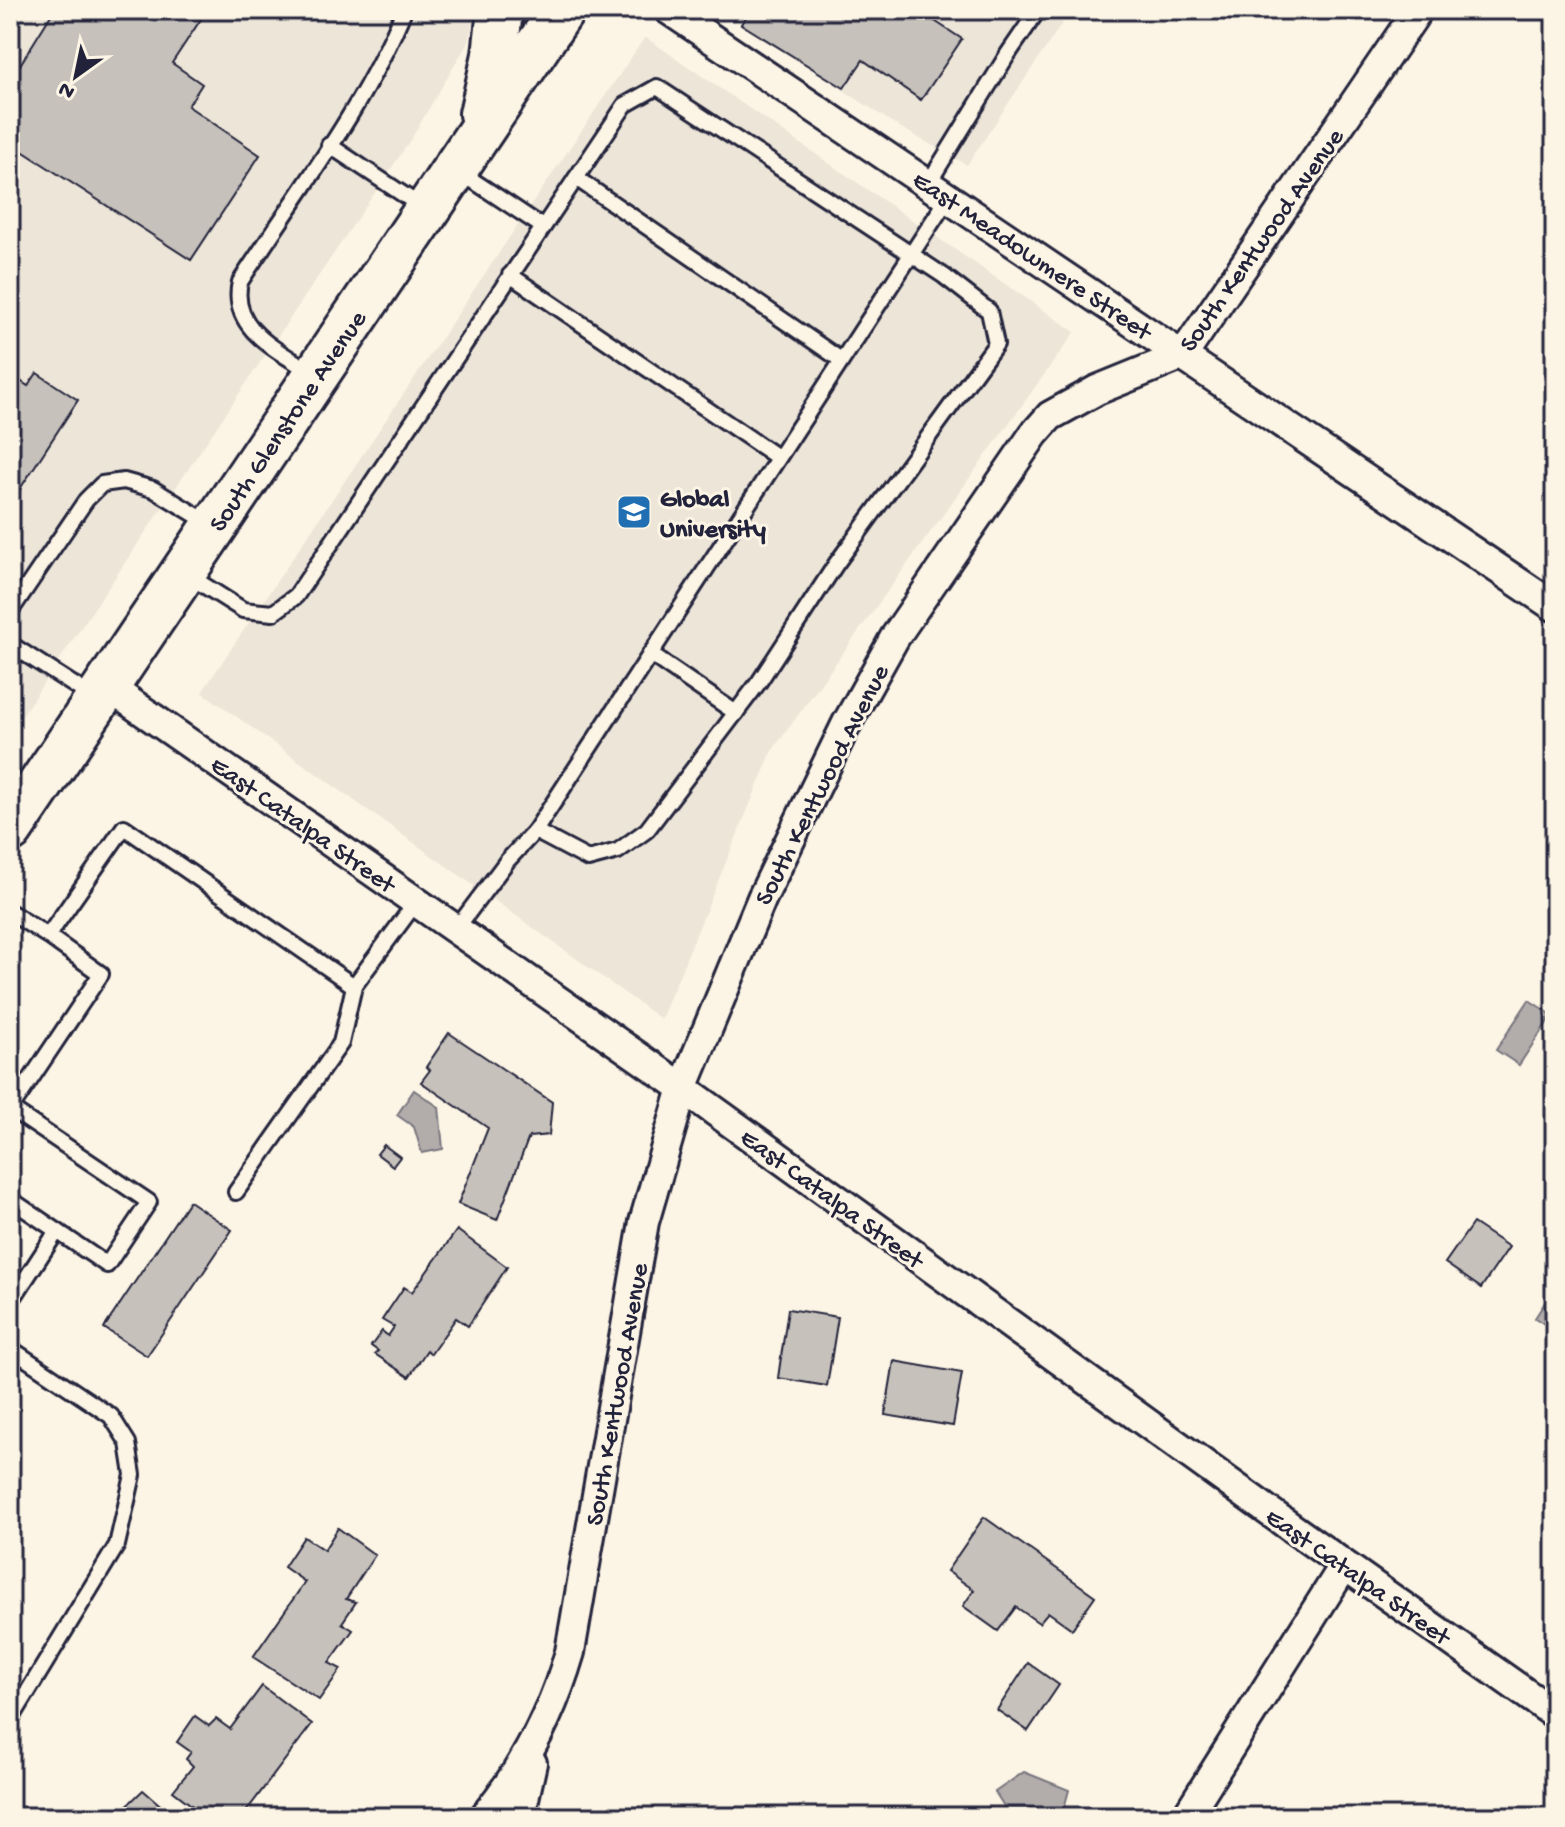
<svg xmlns="http://www.w3.org/2000/svg" width="1565" height="1827" font-family="'Gochi Hand',sans-serif">
  <style>
    .built { fill: #ece5d8 }
    .water { fill: #b2adab; stroke: #78757e; stroke-width: 2 }
    .building { fill: #c6c1bb; stroke: #22223b; stroke-width: 2 }
    .lines { fill: none; stroke-linecap: round; stroke-linejoin: round }
    .lane-casing { stroke: #22223b; stroke-width: 20 }
    .street-casing { stroke: #22223b; stroke-width: 34 }
    .primary-casing { stroke: #22223b; stroke-width: 50 }
    .lane { stroke: #fcf5e5; stroke-width: 14 }
    .street { stroke: #fcf5e5; stroke-width: 28 }
    .primary { stroke: #fcf5e5; stroke-width: 44 }
    .labels { text-anchor: middle; stroke-width: 6; stroke-linejoin: round; paint-order: stroke }
    .street-label { font-size: 26px; fill: #22223b; stroke: #fcf5e5 }
    .poi-label { font-size: 26px; font-weight: bold; fill: #22223b; stroke: #fcf5e5; text-anchor: start }
  </style>
  <rect width="100%" height="100%" fill="#fcf5e5"/>
  <filter id="ink" filterUnits="userSpaceOnUse"><feTurbulence type="fractalNoise" baseFrequency=".0125" numOctaves="2"/><feDisplacementMap in="SourceGraphic" scale="16" xChannelSelector="R" yChannelSelector="G"/><feConvolveMatrix kernelMatrix="1 2 1 2 8 2 1 2 1" color-interpolation-filters="sRGB"/></filter>
  <g filter="url(#ink)">
    <g class="built">
      <polygon points="10,10 477,10 467,44 411,139 10,733"/>
      <polygon points="723,10 1071,10 967,165 896,125"/>
      <polygon points="645,37 1075,332 772,751 661,1019 202,692"/>
    </g>
    <g class="water">
      <polygon points="1529,1000 1552,1015 1519,1065 1496,1050"/>
      <polygon points="414,1090 439,1107 443,1149 422,1153 414,1127 397,1115"/>
      <polygon points="1555,1287 1555,1331 1535,1318"/>
      <polygon points="1024,1772 1069,1790 1063,1812 1030,1808 1011,1817 995,1792"/>
    </g>
    <g class="building">
      <polygon points="54,10 86,10 99,19 105,10 207,10 172,63 202,84 188,106 260,155 191,260 10,143 10,81"/>
      <polygon points="751,10 922,10 921,12 962,39 921,100 863,60 844,88 741,24"/>
      <polygon points="37,373 78,400 16,495 10,491 10,374 28,386"/>
      <polygon points="449,1033 552,1102 549,1135 529,1137 497,1220 458,1204 488,1128 421,1082 430,1070 426,1067"/>
      <polygon points="384,1145 400,1157 393,1166 377,1154"/>
      <polygon points="189,1201 232,1230 147,1356 104,1328"/>
      <polygon points="1473,1223 1509,1247 1481,1288 1445,1263"/>
      <polygon points="457,1230 507,1267 468,1326 456,1318 431,1354 427,1350 409,1377 375,1354 378,1351 371,1346 382,1331 388,1336 394,1327 382,1320 404,1287 412,1292"/>
      <polygon points="788,1309 838,1317 827,1386 778,1378"/>
      <polygon points="894,1361 962,1373 953,1426 885,1415"/>
      <polygon points="984,1517 1095,1596 1072,1629 1048,1612 1039,1623 1016,1607 998,1631 963,1606 974,1590 947,1571"/>
      <polygon points="338,1528 375,1555 346,1599 356,1602 342,1623 353,1630 329,1663 341,1669 319,1700 253,1657 305,1582 284,1567 304,1537 324,1550"/>
      <polygon points="1028,1663 1059,1685 1028,1731 997,1710"/>
      <polygon points="262,1686 312,1724 242,1817 207,1817 173,1791 193,1766 186,1759 191,1752 177,1742 195,1716 209,1726 216,1719 230,1729"/>
      <polygon points="143,1790 174,1817 115,1817"/>
    </g>
    <g class="lines">
      <defs>
        <g id="lane">
          <polyline points="329,145 422,207"/>
          <polyline points="460,172 543,227"/>
          <polyline points="576,178 841,360"/>
          <polyline points="928,184 1008,54 1038,10"/>
          <polyline points="510,275 777,457"/>
          <path d="M314 374C280 351 229 330 240 282 297 194 364 108 404 10"/>
          <polyline points="186,574 243,610 273,613 296,596 625,105 657,87 944,276 989,311 996,344 836,564 759,682 647,830 618,851 588,859 535,831 507,861 456,929"/>
          <polyline points="10,612 86,500 102,484 124,481 153,489 209,523"/>
          <polyline points="10,644 94,698"/>
          <polyline points="650,654 736,713"/>
          <polyline points="535,831 948,198"/>
          <polyline points="10,912 48,936 124,827 354,986"/>
          <polyline points="10,1110 101,974 48,936"/>
          <polyline points="236,1192 341,1043 354,986 416,902"/>
          <polyline points="10,1199 107,1265 149,1202 11,1109"/>
          <polyline points="10,1303 57,1231"/>
          <polyline points="10,1348 111,1416 128,1443 133,1475 117,1545 10,1721"/>
        </g>
        <g id="street">
          <polyline points="669,10 1555,607"/>
          <polyline points="107,686 683,1088 1292,1528 1555,1714"/>
          <path d="M484 1817C525 1767 552 1714 570 1652L644 1222 683 1088 762 898 847 723 895 637 1034 434 1050 416 1097 390 1183 355 1418 10"/>
          <polyline points="520,1817 532,1763"/>
          <polyline points="1186,1817 1344,1566"/>
        </g>
        <g id="primary">
          <polyline points="482,114 495,55 500,10"/>
          <polyline points="10,830 562,10"/>
        </g>
      </defs>
      <use href="#lane" class="lane-casing"/>
      <use href="#street" class="street-casing"/>
      <use href="#primary" class="primary-casing"/>
      <use href="#lane" class="lane"/>
      <use href="#street" class="street"/>
      <use href="#primary" class="primary"/>
    </g>
  </g>
  <defs>
    <symbol id="university-square" viewBox="-11 -11 22 22"><rect x="-9" y="-9" width="18" height="18" rx="4" fill="#1f6fb2" stroke="#fcf5e5"/><path d="M0-5L7-2L0 1L-7-2ZM-4 1L0 2.5L4 1V4Q0 6-4 4Z" fill="#fff"/></symbol>
  </defs>
  <g fill-rule="evenodd">
    <use href="#university-square" x="614" y="492" width="40" height="40"/>
  </g>
  <g class="labels">
    <g class="street-label">
      <text transform="translate(1260 239) rotate(-55)" y="9">South Kentwood Avenue</text>
      <text transform="translate(1033 254) rotate(34)" y="9">East Meadowmere Street</text>
      <text transform="translate(286 420) rotate(-56)" y="9">South Glenstone Avenue</text>
      <text transform="translate(820 784) rotate(-63)" y="9">South Kentwood Avenue</text>
      <text transform="translate(304 823) rotate(35)" y="9">East Catalpa Street</text>
      <text transform="translate(833 1197) rotate(36)" y="9">East Catalpa Street</text>
      <text transform="translate(615 1394) rotate(-80)" y="9">South Kentwood Avenue</text>
      <text transform="translate(1359 1575) rotate(35)" y="9">East Catalpa Street</text>
    </g>
    <g class="poi-label">
      <text x="660" y="506">Global<tspan x="660" dy="30">University</tspan></text>
    </g>
  </g>
  <rect width="1565" height="1827" fill="none" stroke="#fcf5e5" stroke-width="40"/>
  <rect x="20" y="20" width="1525" height="1787" fill="none" stroke="#22223b" stroke-width="3" filter="url(#ink)"/>
  <g transform="translate(76 76) rotate(213)" stroke="#fcf5e5" stroke-width="6" paint-order="stroke">
  <path d="M0-6L14 30L0 20L-14 30Z" fill="#22223b"/>
  <text y="-12" font-size="22" font-weight="bold" text-anchor="middle" fill="#22223b">N</text>
  </g>
</svg>
